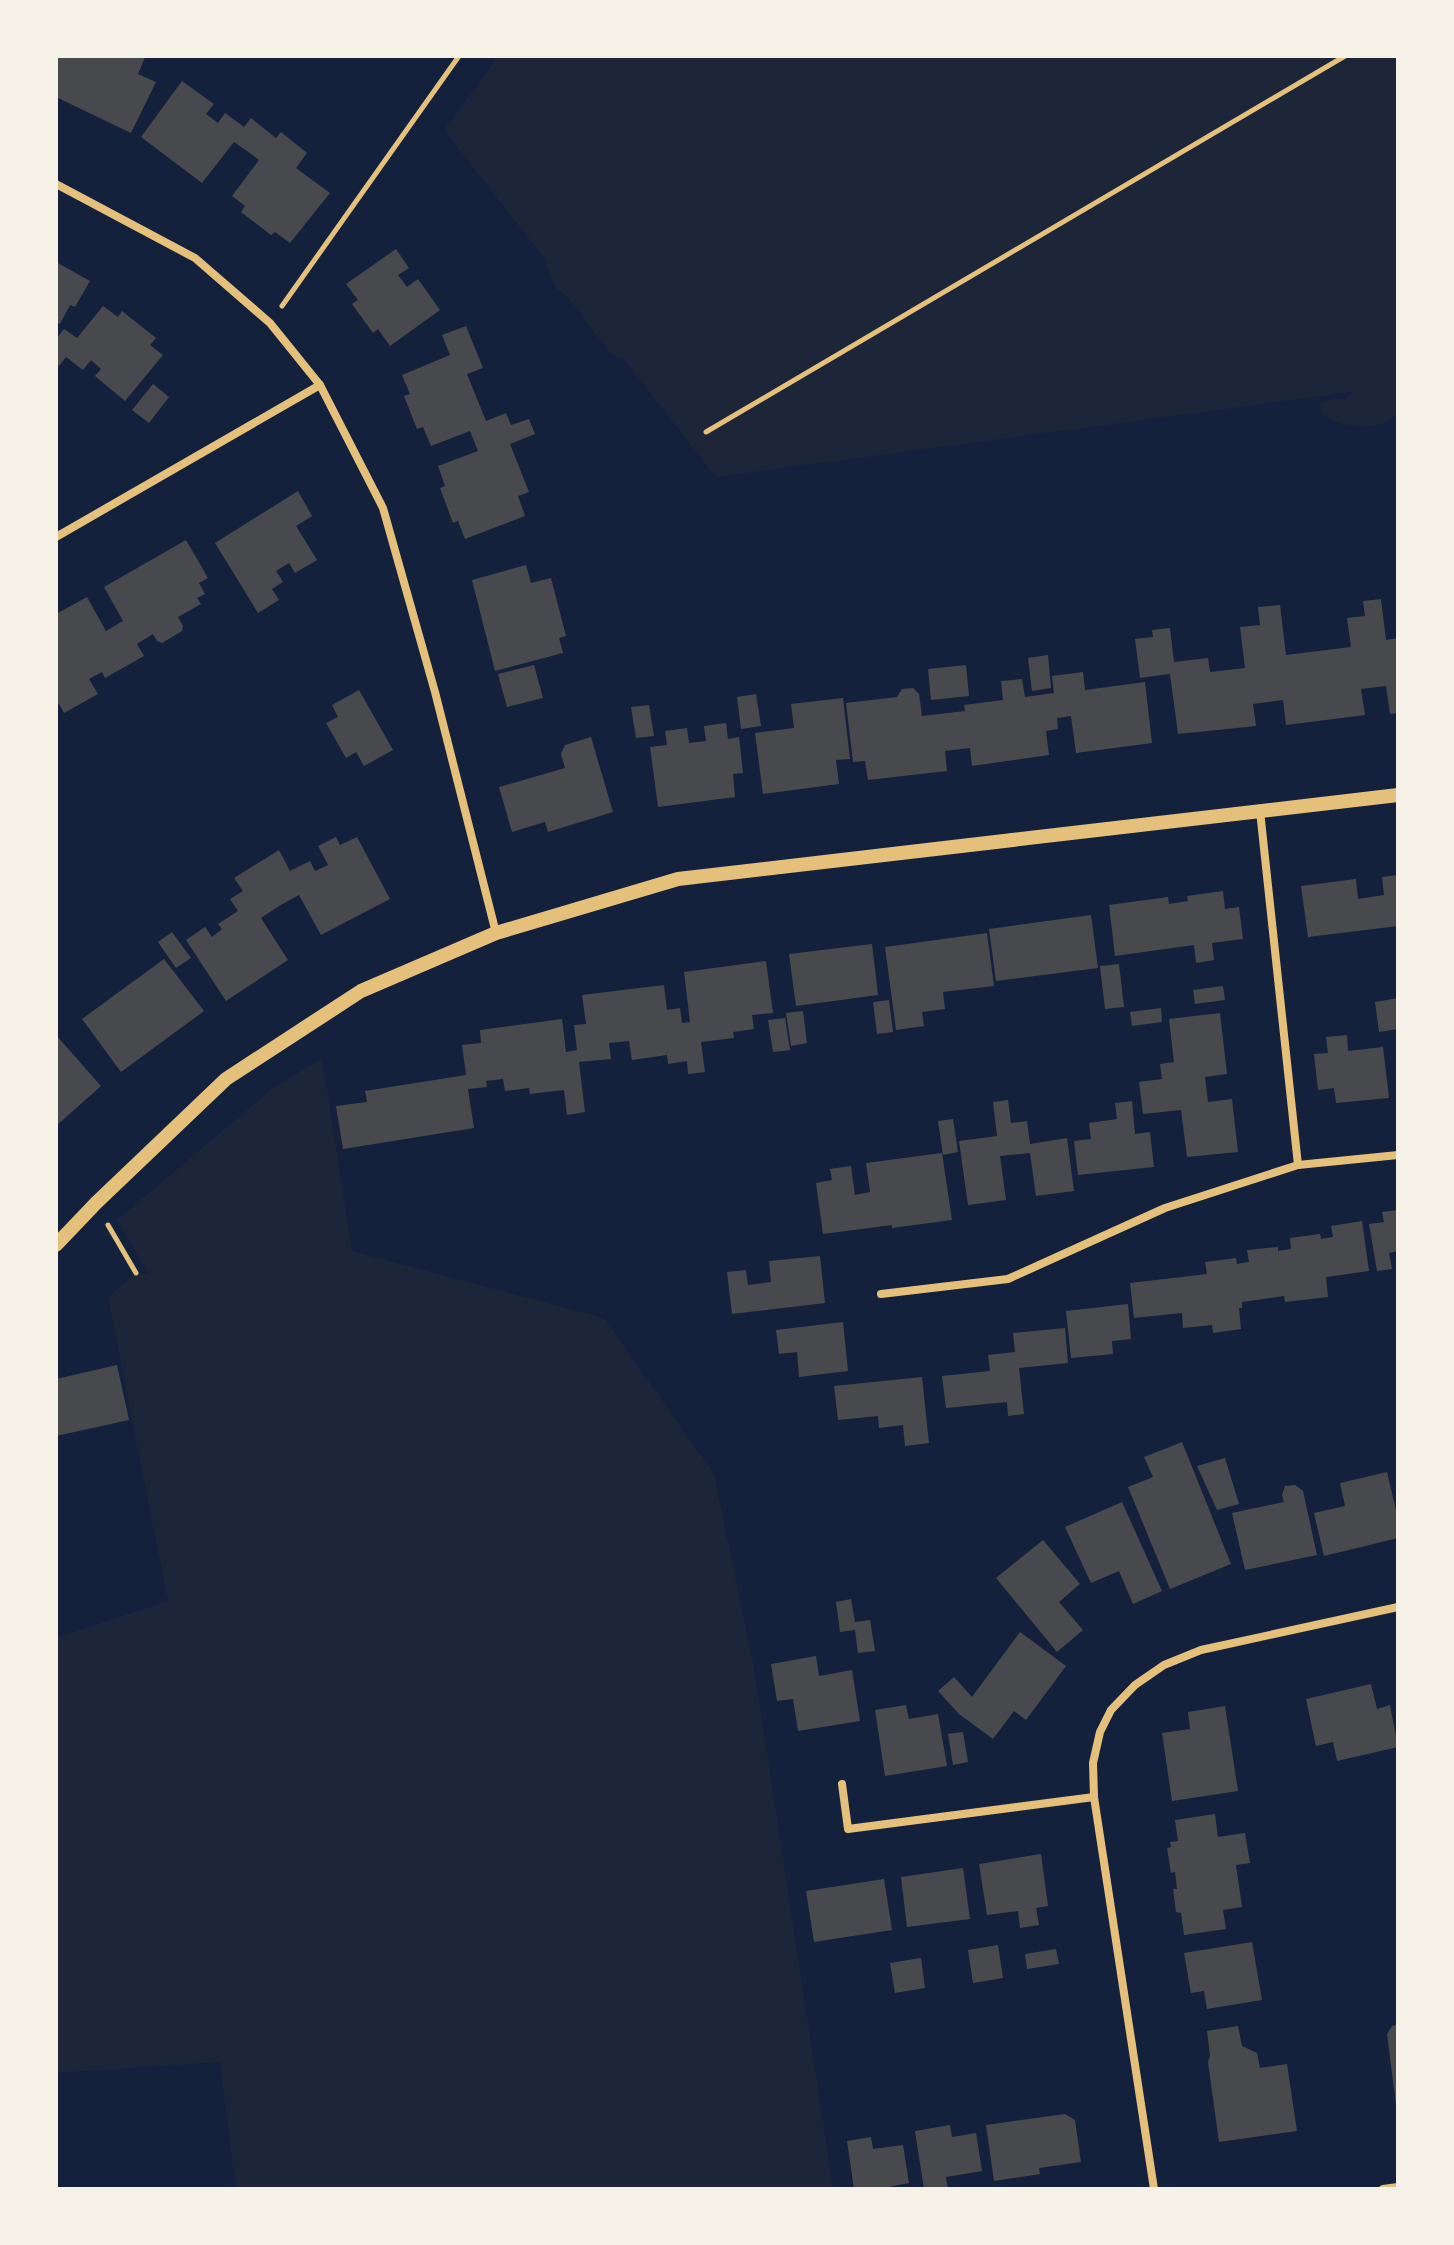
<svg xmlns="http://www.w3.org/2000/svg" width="1454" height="2245" font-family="'Noto Serif',serif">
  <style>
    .green { fill: #1d2539 }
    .building { fill: #48494c }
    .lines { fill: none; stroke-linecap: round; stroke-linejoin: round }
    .path { stroke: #e5c07b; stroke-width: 5 }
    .minor { stroke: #e5c07b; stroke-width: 8 }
    .tertiary { stroke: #e5c07b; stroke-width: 14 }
  </style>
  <rect width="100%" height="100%" fill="#14213d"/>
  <g class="green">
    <path d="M499 56H1398V413C1393 417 1387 422 1381 424 1362 430 1336 426 1321 413L1320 404 1334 399 1346 400 1352 392 716 477 622 357H616L610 353 568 297 556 288 546 265 548 263 444 130Z"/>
    <polygon points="322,1058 352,1251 604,1318 714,1474 754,1668 833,2189 236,2189 220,2062 56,2073 56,1638 168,1601 108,1297 136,1273 149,1274 117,1220 273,1088"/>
  </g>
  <g class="building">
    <polygon points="56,56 145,57 138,74 156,82 131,133 56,97"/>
    <polygon points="182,81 214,104 206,114 218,123 225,113 244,127 251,118 276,138 281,132 307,153 296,168 330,193 290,243 275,232 271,235 241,212 245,206 232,196 259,160 247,151 234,142 202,183 141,137"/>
    <polygon points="396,249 409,268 398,275 407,287 418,279 440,310 390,346 378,329 373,333 352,304 358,300 346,284"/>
    <polygon points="56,262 90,281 75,307 70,305 60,324 56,322"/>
    <polygon points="103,306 118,317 122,311 156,338 150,345 163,355 125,401 95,376 101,369 91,360 83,370 66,357 59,366 56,363 56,339 64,329 77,338"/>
    <polygon points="466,326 483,368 467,374 486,421 506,413 511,425 529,419 535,434 510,444 529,492 518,496 525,516 465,539 458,521 453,523 440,488 445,486 438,466 478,451 470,431 431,446 423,427 417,429 404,396 410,394 402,375 450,355 442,335"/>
    <polygon points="153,384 169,397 149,423 132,410"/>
    <polygon points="298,491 312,516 296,526 317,560 295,573 289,563 276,571 283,582 272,589 279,600 258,613 215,543"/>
    <polygon points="186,540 208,578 199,583 205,594 197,598 201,604 178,617 183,626 182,631 162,643 157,641 153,634 137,644 144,656 105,678 102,672 89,679 98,694 64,713 59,704 56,705 56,614 87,597 106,631 123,621 104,587"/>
    <polygon points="526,565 531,583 551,578 566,636 559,638 563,653 495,671 472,580"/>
    <polygon points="1381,599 1386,640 1398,638 1398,713 1390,714 1386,686 1361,689 1365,715 1286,725 1283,700 1253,704 1256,726 1178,734 1170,674 1140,678 1135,639 1153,637 1152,630 1170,628 1174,662 1208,658 1210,672 1245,668 1240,627 1260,625 1258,607 1280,605 1286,655 1351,647 1347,618 1365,616 1363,601"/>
    <polygon points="1048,655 1051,688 1032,691 1028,658"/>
    <polygon points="534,665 543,698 507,707 498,674"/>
    <polygon points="966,665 969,696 931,700 928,669"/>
    <polygon points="1083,672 1085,690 1145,682 1152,743 1076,753 1071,716 1057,718 1058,729 1046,731 1049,755 972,766 970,748 945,751 947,771 868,780 865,761 853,762 846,703 897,697 902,689 913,688 919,694 922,716 965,711 964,705 1003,700 1001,681 1022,679 1025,697 1054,693 1052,676"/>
    <polygon points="359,690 393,750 364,766 356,752 346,758 326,723 338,717 332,705"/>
    <polygon points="756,694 761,726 741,729 737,697"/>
    <polygon points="843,698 850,759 836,760 839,784 763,794 755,733 794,728 791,704"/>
    <polygon points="649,705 654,736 636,738 631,707"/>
    <polygon points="726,723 728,739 739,737 743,773 733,774 735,797 658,807 650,747 667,745 665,731 687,728 689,743 706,741 704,726"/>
    <polygon points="591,737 613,812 548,832 545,822 512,832 499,787 565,768 561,754 565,745"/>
    <polygon points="336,837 340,845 357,837 390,899 321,935 299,895 279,906 261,918 288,960 226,1001 186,940 205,927 212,937 222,929 218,924 238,911 230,899 243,891 234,878 279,850 290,871 310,861 315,871 328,865 318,846"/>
    <polygon points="1398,875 1398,926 1308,937 1301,886 1356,879 1358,899 1384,895 1382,877"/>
    <polygon points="1223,891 1225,909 1239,907 1243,939 1212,943 1214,960 1196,963 1194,945 1115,956 1109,905 1168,897 1169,904 1188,901 1187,896"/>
    <polygon points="1091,915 1098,968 996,981 989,929"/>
    <polygon points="172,932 191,958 176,968 158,942"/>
    <polygon points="987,933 994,986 943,992 945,1009 922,1012 924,1026 896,1030 885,947"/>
    <polygon points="872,944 878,995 796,1006 789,954"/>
    <polygon points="164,959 204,1011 121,1072 82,1019"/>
    <polygon points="766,961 773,1013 752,1015 754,1029 733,1032 734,1038 701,1042 705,1072 688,1074 687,1061 668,1064 667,1055 632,1060 629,1041 609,1043 611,1059 579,1062 585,1112 567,1115 564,1090 530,1094 529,1088 505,1091 503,1079 486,1081 487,1087 468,1089 474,1128 343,1149 336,1106 367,1102 365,1091 466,1075 462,1045 481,1043 480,1030 562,1019 566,1052 577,1050 574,1025 586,1024 582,995 664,985 667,1010 680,1008 682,1023 690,1022 684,972"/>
    <polygon points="1119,964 1124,1007 1105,1009 1100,966"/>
    <polygon points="1223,986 1225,1000 1195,1004 1193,990"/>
    <polygon points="1398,998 1398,1029 1379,1032 1375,1002"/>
    <polygon points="889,1000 893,1032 877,1034 873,1002"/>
    <polygon points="1161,1008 1162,1022 1132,1026 1130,1012"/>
    <polygon points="803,1011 807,1043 791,1046 786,1013"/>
    <polygon points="1220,1013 1227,1074 1205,1077 1208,1102 1232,1099 1238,1152 1187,1157 1181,1110 1143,1114 1139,1082 1162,1079 1160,1064 1174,1062 1169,1019"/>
    <polygon points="785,1018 790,1050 773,1052 768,1020"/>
    <polygon points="56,1035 101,1086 56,1126"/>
    <polygon points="1347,1035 1348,1051 1383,1047 1389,1098 1336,1103 1334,1088 1318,1090 1314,1054 1328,1053 1326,1037"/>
    <polygon points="1008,1100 1011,1123 1027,1121 1030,1144 1067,1138 1074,1191 1036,1196 1030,1153 1000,1156 1006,1200 968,1205 959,1141 997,1136 993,1102"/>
    <polygon points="1132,1101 1135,1134 1150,1132 1154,1167 1078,1175 1074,1141 1091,1139 1089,1123 1117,1119 1115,1103"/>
    <polygon points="953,1119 958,1152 943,1155 938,1121"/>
    <polygon points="942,1153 952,1220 892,1228 892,1225 823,1234 816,1183 832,1180 830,1169 851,1166 855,1195 870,1192 866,1163"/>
    <polygon points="1398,1210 1398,1251 1389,1253 1392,1269 1377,1271 1369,1224 1384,1222 1382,1212"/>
    <polygon points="1362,1221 1369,1271 1326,1277 1328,1297 1285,1302 1284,1296 1242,1302 1242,1308 1239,1308 1241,1329 1213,1333 1212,1325 1183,1328 1182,1313 1134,1318 1130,1283 1207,1274 1205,1262 1236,1258 1237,1264 1249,1262 1247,1250 1278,1247 1278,1251 1291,1249 1290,1238 1320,1234 1321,1239 1333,1237 1331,1226"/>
    <polygon points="820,1256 825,1303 732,1314 727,1272 746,1270 748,1285 771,1282 769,1261"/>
    <polygon points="1128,1304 1131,1339 1112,1341 1113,1354 1071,1358 1066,1311"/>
    <polygon points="843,1322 848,1371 799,1377 797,1352 779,1354 776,1330"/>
    <polygon points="1065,1328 1068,1363 1019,1368 1024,1414 1008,1416 1007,1402 946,1408 942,1376 990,1371 988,1355 1015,1352 1013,1333"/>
    <polygon points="117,1365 129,1420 56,1436 56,1379"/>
    <polygon points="922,1377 929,1443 905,1446 903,1425 879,1428 878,1416 838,1420 834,1386"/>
    <polygon points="1182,1442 1231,1564 1170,1589 1128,1487 1153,1477 1144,1457"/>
    <polygon points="1225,1458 1239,1504 1217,1510 1197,1466"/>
    <polygon points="1387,1472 1398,1519 1398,1538 1324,1556 1314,1513 1345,1506 1340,1483"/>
    <polygon points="1295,1485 1303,1491 1317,1555 1245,1570 1232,1513 1284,1502 1282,1495 1285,1486"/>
    <polygon points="1122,1502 1162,1591 1133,1604 1119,1571 1091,1583 1065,1527"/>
    <polygon points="1043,1540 1080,1584 1059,1602 1083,1630 1057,1652 996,1578"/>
    <polygon points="851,1599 855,1622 870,1620 875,1651 858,1653 855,1630 840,1632 836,1602"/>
    <polygon points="1020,1632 1066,1666 1026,1720 1014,1711 993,1739 959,1714 938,1691 954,1677 972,1697"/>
    <polygon points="816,1656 819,1676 852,1670 860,1721 798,1731 793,1699 777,1701 771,1664"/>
    <polygon points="1371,1684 1377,1709 1390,1705 1398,1747 1337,1761 1333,1742 1316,1746 1306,1699"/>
    <polygon points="906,1705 909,1719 938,1714 947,1766 885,1776 875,1710"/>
    <polygon points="1225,1706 1238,1791 1172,1801 1162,1733 1190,1729 1188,1712"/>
    <polygon points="963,1732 968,1762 953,1765 948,1734"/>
    <polygon points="1215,1814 1218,1837 1245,1833 1250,1863 1236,1865 1242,1907 1223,1910 1226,1929 1184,1935 1181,1913 1176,1912 1173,1889 1177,1889 1175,1872 1171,1873 1167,1848 1171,1847 1170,1842 1178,1841 1175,1820"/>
    <polygon points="1041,1854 1048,1906 1036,1908 1039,1925 1020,1928 1018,1911 987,1915 979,1864"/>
    <polygon points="963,1868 970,1919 907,1927 901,1877"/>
    <polygon points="884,1879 892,1930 814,1942 806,1891"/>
    <polygon points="1252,1942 1262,2000 1207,2009 1204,1991 1191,1993 1184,1953"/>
    <polygon points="998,1945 1003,1978 973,1983 968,1950"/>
    <polygon points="1056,1949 1059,1964 1027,1969 1025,1954"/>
    <polygon points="921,1958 925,1988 895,1993 890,1963"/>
    <polygon points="1398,2024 1398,2105 1396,2105 1387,2034 1392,2026"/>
    <polygon points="1238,2026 1242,2046 1257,2053 1260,2068 1287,2064 1297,2131 1219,2142 1208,2062 1210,2056 1207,2031"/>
    <polygon points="1065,2114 1075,2120 1081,2162 1039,2168 1040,2174 994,2181 986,2125"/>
    <polygon points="950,2125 952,2137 976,2133 982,2171 946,2177 948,2189 924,2189 915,2131"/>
    <polygon points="871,2137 873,2149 903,2145 909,2183 878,2189 854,2189 847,2141"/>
  </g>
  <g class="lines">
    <g class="path">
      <polyline points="282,306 459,56"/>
      <polyline points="706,432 1345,56"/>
      <polyline points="108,1225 136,1273"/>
    </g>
    <g class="minor">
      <polyline points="56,184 195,258 270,323 320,385 383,508 435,692 496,933"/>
      <polyline points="56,537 320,385"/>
      <polyline points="1298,1165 1398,1155"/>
      <polyline points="881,1294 1008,1279 1165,1208 1298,1165 1260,811"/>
      <polyline points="842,1784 848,1829 1094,1797"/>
      <polyline points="1154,2189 1094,1797 1093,1763 1100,1732 1111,1710 1135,1685 1164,1665 1201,1650 1398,1607"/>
      <polyline points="1383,2189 1398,2187"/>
    </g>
    <polyline class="tertiary" points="56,1245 96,1203 226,1079 361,991 496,933 678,879 1398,795"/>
  </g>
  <rect width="1454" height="2245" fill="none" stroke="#f6f1e7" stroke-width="116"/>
</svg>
